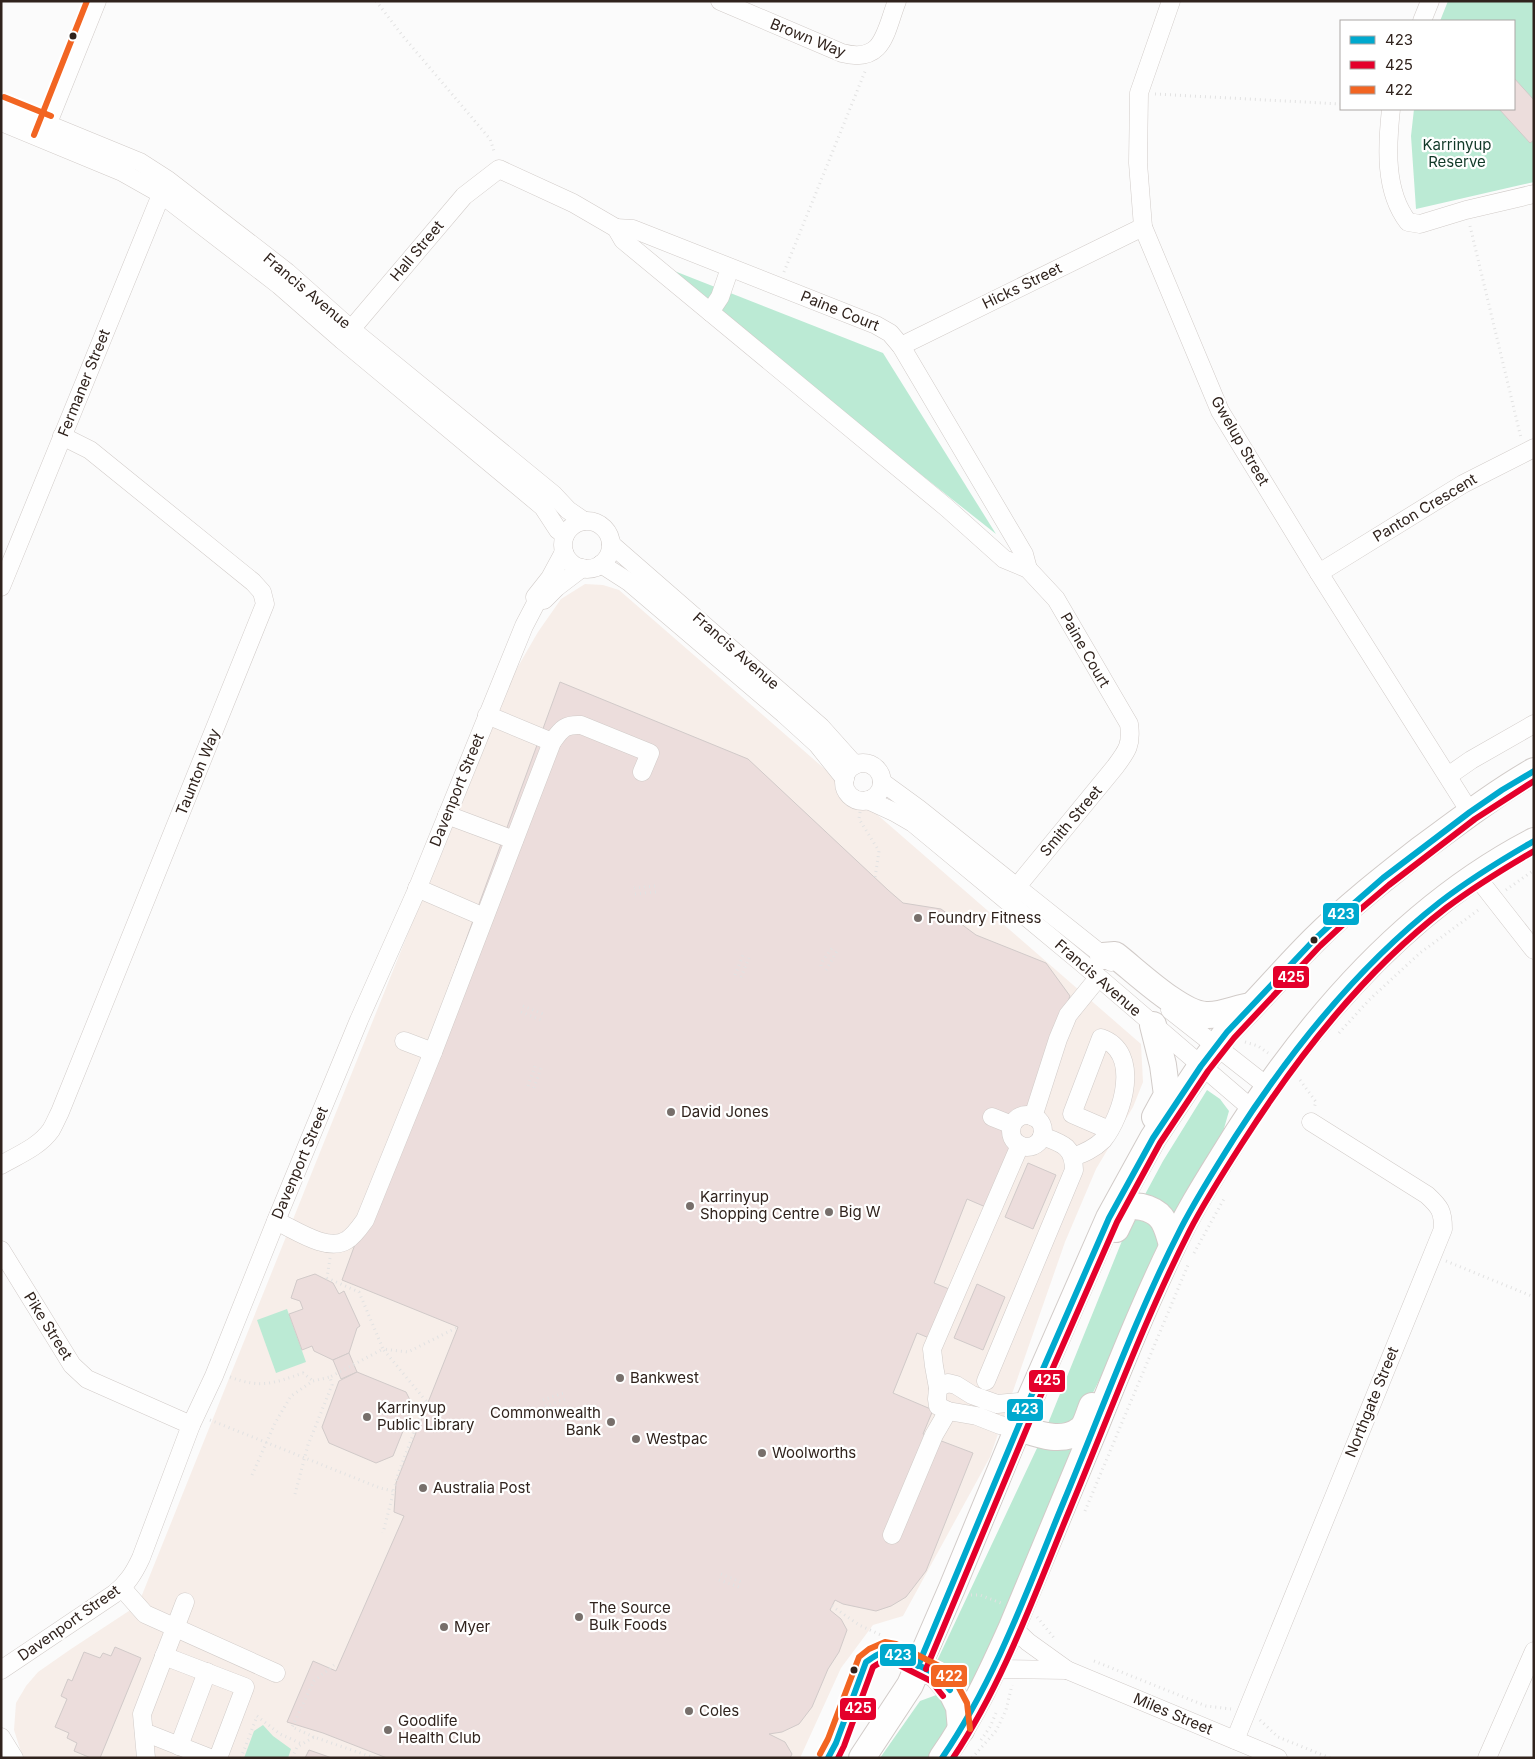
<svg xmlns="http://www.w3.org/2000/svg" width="1535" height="1759" font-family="Inter,sans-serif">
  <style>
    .built { fill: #f7eee9 }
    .green { fill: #bbead4 }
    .building { fill: #ecdddc; stroke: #d1cac9 }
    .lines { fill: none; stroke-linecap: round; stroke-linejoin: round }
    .minor-casing { stroke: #d1cbc8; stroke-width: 19 }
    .highway-casing { stroke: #d1cbc8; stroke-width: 28 }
    .path { stroke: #e2e2e2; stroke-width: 3; stroke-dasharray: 1 4; stroke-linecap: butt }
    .minor { stroke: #fefefe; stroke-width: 18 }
    .highway { stroke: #fefefe; stroke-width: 26 }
    .bus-1-casing { stroke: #fff; stroke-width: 10 }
    .bus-2-casing { stroke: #fff; stroke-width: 10 }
    .bus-3-casing { stroke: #fff; stroke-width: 10 }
    .bus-1 { stroke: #00a9ce; stroke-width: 6 }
    .bus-2 { stroke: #e4002b; stroke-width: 6 }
    .bus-3 { stroke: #f26522; stroke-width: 6 }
    .bus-dot { fill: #30231d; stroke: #fff; stroke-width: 2 }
    .poi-dot { fill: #776f6b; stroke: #fff; stroke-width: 2 }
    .labels { text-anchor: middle; stroke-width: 4.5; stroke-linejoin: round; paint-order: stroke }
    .street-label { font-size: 15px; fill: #30231d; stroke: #fff }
    .park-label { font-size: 15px; fill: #113928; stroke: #fff }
    .poi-label { font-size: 15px; fill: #30231d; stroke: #fff; text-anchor: start }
    .line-badge { stroke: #fff; stroke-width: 2 }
    .badge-label { font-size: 14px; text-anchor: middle; font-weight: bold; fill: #fff }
  </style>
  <rect width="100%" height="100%" fill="#fbfbfb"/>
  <polygon class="built" points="585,584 603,585 619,590 1141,1044 1143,1082 1133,1107 1096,1169 1065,1242 990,1457 903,1616 873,1625 841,1668 800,1758 23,1758 14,1730 16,1703 26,1686 38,1672 71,1649 138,1605 509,682 538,632 561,599"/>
  <g class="green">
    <polygon points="1448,1 1534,1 1534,182 1416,209 1411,136 1414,109 1514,109 1514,21 1440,21"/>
    <polygon points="654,263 883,353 996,534"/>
    <polygon points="1207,1090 1220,1099 1229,1111 1221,1139 1177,1223 1076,1427 1047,1426 1128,1226 1163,1161"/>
    <polygon points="287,1309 306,1362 276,1373 257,1320"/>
    <polygon points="1038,1446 1078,1446 973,1690 964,1679 936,1663"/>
    <polygon points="939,1694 953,1720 933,1758 880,1758 920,1701"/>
    <polygon points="263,1725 273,1736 291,1749 288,1758 244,1758 254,1731"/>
  </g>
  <g class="building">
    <polygon points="1514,78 1534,100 1534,140 1530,143 1499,109 1514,109"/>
    <polygon points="560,682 748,759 888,890 903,903 941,909 976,935 1046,963 1070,996 988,1208 967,1199 934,1283 954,1291 934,1340 917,1333 893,1393 933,1410 923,1434 973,1453 926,1571 906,1597 891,1606 876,1611 843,1604 835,1600 830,1610 841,1619 847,1630 839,1652 828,1669 812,1707 799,1724 782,1732 769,1734 785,1742 792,1754 790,1758 387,1758 323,1733 287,1722 313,1661 336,1671 404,1516 394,1512 396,1483 458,1327 342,1280"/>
    <polygon points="1028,1163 1056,1175 1033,1229 1005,1217"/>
    <polygon points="315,1274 333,1283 339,1294 344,1291 360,1326 357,1328 349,1353 333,1360 314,1351 312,1346 302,1350 289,1314 303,1309 300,1301 291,1298 297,1280"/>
    <polygon points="977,1284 1005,1297 983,1350 954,1338"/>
    <polygon points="349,1353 357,1372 341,1379 333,1360"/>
    <polygon points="357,1372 406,1392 413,1406 393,1456 376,1463 329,1443 322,1427 339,1381"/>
    <polygon points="115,1647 141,1658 100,1758 91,1758 74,1751 77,1743 67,1738 69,1733 55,1727 67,1699 61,1696 68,1679 72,1681 84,1652 100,1658 103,1653 111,1656"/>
    <polygon points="309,1750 332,1758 305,1758"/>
  </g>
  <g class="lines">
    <defs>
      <g id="minor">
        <path d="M720 1 842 53C884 64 885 32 897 1"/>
        <polyline points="1171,1 1139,93 1138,163 1143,227 1220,411 1319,573 1470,812"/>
        <polyline points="1422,21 1430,1"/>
        <polyline points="1,105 140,162 168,180 287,272 351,329 553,494 568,510 584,521"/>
        <path d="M1391 109C1387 146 1384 191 1408 222L1420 224 1466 210 1534 194"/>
        <polyline points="1,122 122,172 161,194 279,285 342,340 543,507 558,530 565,535"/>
        <polyline points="44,133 97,1"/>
        <polyline points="616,228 633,229 876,325 890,333 901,346 1024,554 1028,569"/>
        <polyline points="710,312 720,297 730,268"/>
        <path d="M342 340 464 196 499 169 573 203 616 228 623 240 947 508 1004 559 1028 569 1056 599 1129 724C1132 745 1127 751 1115 767L1006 900"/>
        <polyline points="901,346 1143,227"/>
        <circle cx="587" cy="545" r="24"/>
        <polyline points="611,544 821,727 855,765"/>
        <polyline points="601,564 629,582 784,714 817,744 845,779"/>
        <polyline points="1319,573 1463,484 1534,448"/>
        <polyline points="1,587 165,185"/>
        <polyline points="544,600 557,587 582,568"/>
        <polyline points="487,715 552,742"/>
        <circle cx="863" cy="782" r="19"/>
        <polyline points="1448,776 1471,760 1534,724"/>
        <polyline points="882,782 919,809 1111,962"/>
        <polyline points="868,800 894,812 913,823 1083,964 1252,1109"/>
        <polyline points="447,815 514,840"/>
        <polyline points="1476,876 1534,950"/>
        <polyline points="417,888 484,917"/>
        <polyline points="1170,1010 1268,1087"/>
        <path d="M433 1052 552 742C561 730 564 724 581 725L650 753 642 772"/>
        <circle cx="1027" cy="1131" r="16"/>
        <polyline points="992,1117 1012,1125"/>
        <polyline points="1033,1117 1058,1039 1068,1015 1098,978"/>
        <path d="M1073 1157C1084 1153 1094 1149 1103 1140 1123 1115 1142 1052 1101 1038L1072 1114 1109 1130"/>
        <path d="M1 1165C18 1155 39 1147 51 1130 54 1125 57 1118 60 1112L265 604 262 592 253 582 90 450 62 436"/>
        <path d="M276 1221C294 1229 328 1253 347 1240 354 1236 360 1227 365 1220L433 1052 404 1041"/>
        <polyline points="1,1250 72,1365 87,1379 191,1425"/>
        <path d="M986 1381 1074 1170C1074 1146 1061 1143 1042 1136"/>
        <polyline points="938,1388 934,1366 932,1349 1020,1145"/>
        <polyline points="1019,1428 1000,1425 977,1416 948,1411 938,1406 937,1399 938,1388 948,1383 956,1385 972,1395 997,1404 1029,1401"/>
        <polyline points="892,1535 934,1435 948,1411"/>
        <polyline points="122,1588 145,1614 276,1673"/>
        <polyline points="1012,1627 1028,1642 1067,1670 1278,1758"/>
        <polyline points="164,1656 245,1687 218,1758"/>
        <polyline points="993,1669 1067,1670"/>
        <path d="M1 1670 114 1594C127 1584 134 1573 141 1558L191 1425 214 1376 276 1221 359 1020 416 892 524 626 536 603 535 597 550 578 564 552"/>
        <polyline points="144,1732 210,1758"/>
        <polyline points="1,1737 14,1758"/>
        <path d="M1235 1740 1443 1229C1443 1211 1440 1207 1427 1195L1311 1122"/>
        <polyline points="179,1746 207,1672"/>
        <polyline points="146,1758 142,1714 185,1602"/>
        <path d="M828 1758 836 1743 866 1662C889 1643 895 1654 918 1666"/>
        <polyline points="1487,1758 1534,1651"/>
      </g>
      <g id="highway">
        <path d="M1103 956 1115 955C1136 971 1180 1014 1206 1015 1222 1016 1236 1008 1251 1006"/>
        <polyline points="1153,1025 1163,1065 1167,1095 1155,1117"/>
        <path d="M1116 1229 1126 1208C1139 1203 1158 1210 1164 1222 1168 1229 1170 1238 1172 1245"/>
        <path d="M1019 1428C1037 1434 1062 1444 1080 1430 1086 1426 1089 1413 1092 1406"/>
        <polyline points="918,1666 936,1674 951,1691 959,1707 961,1730"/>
        <path d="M862 1758 910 1685 952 1588 1029 1401 1109 1218 1153 1138 1201 1066 1227 1032C1257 1002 1284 970 1314 940 1347 907 1384 878 1421 849 1458 822 1494 794 1534 771"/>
        <path d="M942 1758C971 1717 992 1672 1012 1627 1040 1559 1068 1492 1096 1425 1120 1365 1144 1305 1172 1247 1186 1216 1204 1187 1222 1158 1299 1032 1401 910 1534 841"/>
      </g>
    </defs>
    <use href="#minor" class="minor-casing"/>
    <use href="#highway" class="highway-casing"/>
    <g class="path">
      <polyline points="376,1 402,35 490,139 495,154"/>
      <polyline points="1155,94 1341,104"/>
      <polyline points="1470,226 1521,438"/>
      <polyline points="784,272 866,69"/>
      <polyline points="860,812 859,819 879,851 875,878"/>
      <polyline points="634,888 655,886"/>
      <polyline points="1506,890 1534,870"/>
      <polyline points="635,894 656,892"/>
      <polyline points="821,966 821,963 832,948"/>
      <polyline points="826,970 837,951"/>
      <polyline points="735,975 743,955"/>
      <polyline points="741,977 749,958"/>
      <polyline points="523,1006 543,1014"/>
      <polyline points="521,1012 541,1020"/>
      <polyline points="1339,1033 1369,1000 1420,953 1481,908"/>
      <polyline points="1245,1042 1258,1046 1268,1053"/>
      <polyline points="1300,1080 1316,1102 1314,1108"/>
      <polyline points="528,1086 535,1066"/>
      <polyline points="534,1088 541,1068"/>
      <polyline points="1194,1253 1225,1197"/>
      <polyline points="330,1258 327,1278 359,1292 383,1349 408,1352 458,1327"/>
      <polyline points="1446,1261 1534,1297"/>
      <path d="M230 1377C261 1389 274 1383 303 1373L313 1381"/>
      <polyline points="543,1400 564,1393"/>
      <polyline points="545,1406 566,1399"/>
      <polyline points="210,1420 380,1488 393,1491"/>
      <polyline points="252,1475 275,1423 291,1396 313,1381 330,1377"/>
      <polyline points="295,1494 308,1445 332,1385 330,1377 383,1349 426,1401 398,1474 383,1533"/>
      <polyline points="1085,1511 1188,1265"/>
      <polyline points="721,1574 741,1582"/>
      <polyline points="719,1580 739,1587"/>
      <polyline points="971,1595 980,1595 1001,1603"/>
      <polyline points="832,1606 859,1625 881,1635"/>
      <polyline points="1037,1617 1055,1639"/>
      <polyline points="1094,1661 1206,1706 1231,1709"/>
      <polyline points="1260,1720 1278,1737 1330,1758"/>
      <polyline points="314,1737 292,1727 314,1681 334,1665"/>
      <polyline points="981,1740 990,1727 996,1713"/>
      <polyline points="241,1758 257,1716 280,1734 302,1744"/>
      <polyline points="292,1758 297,1747 314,1737 375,1758"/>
      <polyline points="972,1758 996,1731 1006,1710 1012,1685"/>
    </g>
    <use href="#minor" class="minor"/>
    <use href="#highway" class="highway"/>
    <defs>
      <g id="bus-1">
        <polyline points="918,1666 1029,1401 1109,1218 1153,1138 1201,1066 1227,1032 1314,940 1344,912 1383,878 1470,812 1502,790 1534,771"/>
        <path d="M828 1758 836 1743 866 1662C875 1656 881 1651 892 1652L936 1674 950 1690"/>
        <path d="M942 1758C996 1679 1028 1588 1064 1501 1102 1410 1136 1316 1181 1228 1197 1197 1216 1167 1235 1137 1291 1050 1358 966 1440 902 1470 879 1501 860 1534 841"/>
      </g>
      <g id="bus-2">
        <polyline points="926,1669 1037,1404 1117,1222 1160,1143 1208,1071 1234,1038 1320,946 1350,918 1389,885 1475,819 1534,781"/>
        <path d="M838 1758 844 1746 873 1667C878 1664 883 1660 889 1660L931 1681 943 1696"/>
        <path d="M953 1758C1004 1682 1035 1593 1070 1509 1109 1416 1144 1320 1190 1230 1205 1201 1223 1173 1241 1145 1297 1057 1363 972 1446 908 1474 887 1503 869 1534 851"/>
      </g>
      <g id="bus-3">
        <polyline points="4,97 51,116"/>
        <polyline points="34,135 87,1"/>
        <polyline points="820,1754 828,1739 859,1657 869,1649 885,1642 896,1644 941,1667 958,1686 967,1703 970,1729"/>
      </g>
    </defs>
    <use href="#bus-1" class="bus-1-casing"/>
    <use href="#bus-2" class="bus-2-casing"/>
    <use href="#bus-3" class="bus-3-casing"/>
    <use href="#bus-1" class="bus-1"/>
    <use href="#bus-2" class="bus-2"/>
    <use href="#bus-3" class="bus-3"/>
  </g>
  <g class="bus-dot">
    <circle cx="73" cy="36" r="4.5"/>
    <circle cx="1314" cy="940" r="4.5"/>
    <circle cx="854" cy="1670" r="4.5"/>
  </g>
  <g class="poi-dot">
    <circle cx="918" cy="918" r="5"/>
    <circle cx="671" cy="1112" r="5"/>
    <circle cx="690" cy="1206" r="5"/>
    <circle cx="829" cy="1212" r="5"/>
    <circle cx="620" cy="1378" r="5"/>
    <circle cx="367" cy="1417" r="5"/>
    <circle cx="611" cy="1422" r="5"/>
    <circle cx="636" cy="1439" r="5"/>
    <circle cx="762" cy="1453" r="5"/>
    <circle cx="423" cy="1488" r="5"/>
    <circle cx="579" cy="1617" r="5"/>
    <circle cx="444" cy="1627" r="5"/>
    <circle cx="689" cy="1711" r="5"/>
    <circle cx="388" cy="1730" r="5"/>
  </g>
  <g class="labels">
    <g class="street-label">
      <text transform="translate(808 38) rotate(22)" y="5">Brown Way</text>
      <text transform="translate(417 251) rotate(-50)" y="5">Hall Street</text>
      <text transform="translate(1022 286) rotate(-26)" y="5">Hicks Street</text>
      <text transform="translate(307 291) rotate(40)" y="5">Francis Avenue</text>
      <text transform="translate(840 311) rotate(22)" y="5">Paine Court</text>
      <text transform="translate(84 383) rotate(-68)" y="5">Fermaner Street</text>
      <text transform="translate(1240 441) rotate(60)" y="5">Gwelup Street</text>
      <text transform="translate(1425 508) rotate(-31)" y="5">Panton Crescent</text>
      <text transform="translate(1085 650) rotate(60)" y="5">Paine Court</text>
      <text transform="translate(736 651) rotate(41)" y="5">Francis Avenue</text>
      <text transform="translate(198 772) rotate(-68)" y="5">Taunton Way</text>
      <text transform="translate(457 790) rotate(-68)" y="5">Davenport Street</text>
      <text transform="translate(1071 821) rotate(-50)" y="5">Smith Street</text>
      <text transform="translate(1098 978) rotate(41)" y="5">Francis Avenue</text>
      <text transform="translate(300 1163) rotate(-67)" y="5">Davenport Street</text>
      <text transform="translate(48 1326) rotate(58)" y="5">Pike Street</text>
      <text transform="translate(1372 1402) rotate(-68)" y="5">Northgate Street</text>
      <text transform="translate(69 1623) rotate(-35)" y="5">Davenport Street</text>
      <text transform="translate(1173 1714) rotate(23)" y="5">Miles Street</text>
    </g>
    <g class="park-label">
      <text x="1457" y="150">Karrinyup<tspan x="1457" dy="17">Reserve</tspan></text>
    </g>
    <g class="poi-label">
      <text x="928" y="923">Foundry Fitness</text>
      <text x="681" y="1117">David Jones</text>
      <text x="700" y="1202">Karrinyup<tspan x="700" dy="17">Shopping Centre</tspan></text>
      <text x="839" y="1217">Big W</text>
      <text x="630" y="1383">Bankwest</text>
      <text x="377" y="1413">Karrinyup<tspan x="377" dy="17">Public Library</tspan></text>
      <text x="601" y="1418" text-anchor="end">Commonwealth<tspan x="601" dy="17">Bank</tspan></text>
      <text x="646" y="1444">Westpac</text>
      <text x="772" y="1458">Woolworths</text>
      <text x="433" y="1493">Australia Post</text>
      <text x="589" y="1613">The Source<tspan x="589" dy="17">Bulk Foods</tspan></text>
      <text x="454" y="1632">Myer</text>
      <text x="699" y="1716">Coles</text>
      <text x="398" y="1726">Goodlife<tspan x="398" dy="17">Health Club</tspan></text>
    </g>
  </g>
  <g class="line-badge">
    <rect x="1322" y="902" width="38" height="24" rx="5" fill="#00a9ce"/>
    <rect x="1272" y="965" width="38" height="24" rx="5" fill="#e4002b"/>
    <rect x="1028" y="1369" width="38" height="24" rx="5" fill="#e4002b"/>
    <rect x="1006" y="1398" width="38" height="24" rx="5" fill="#00a9ce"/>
    <rect x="879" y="1643" width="38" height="24" rx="5" fill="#00a9ce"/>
    <rect x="930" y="1664" width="38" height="24" rx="5" fill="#f26522"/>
    <rect x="839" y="1697" width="38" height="24" rx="5" fill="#e4002b"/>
  </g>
  <g class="badge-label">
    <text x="1341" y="919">423</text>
    <text x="1291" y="982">425</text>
    <text x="1047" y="1385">425</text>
    <text x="1025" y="1414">423</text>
    <text x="898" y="1660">423</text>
    <text x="949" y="1681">422</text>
    <text x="858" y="1713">425</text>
  </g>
  <rect width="1535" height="1759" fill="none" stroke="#30231d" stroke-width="5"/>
  <rect x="1340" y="20" width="175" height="90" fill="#ffffff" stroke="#aca7a5"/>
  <rect x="1350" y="36" width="25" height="8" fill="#00a9ce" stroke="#aca7a5"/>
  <text x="1385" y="45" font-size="15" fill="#30231d">423</text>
  <rect x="1350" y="61" width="25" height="8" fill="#e4002b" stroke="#aca7a5"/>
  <text x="1385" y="70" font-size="15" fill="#30231d">425</text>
  <rect x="1350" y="86" width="25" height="8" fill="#f26522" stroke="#aca7a5"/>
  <text x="1385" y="95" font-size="15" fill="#30231d">422</text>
</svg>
